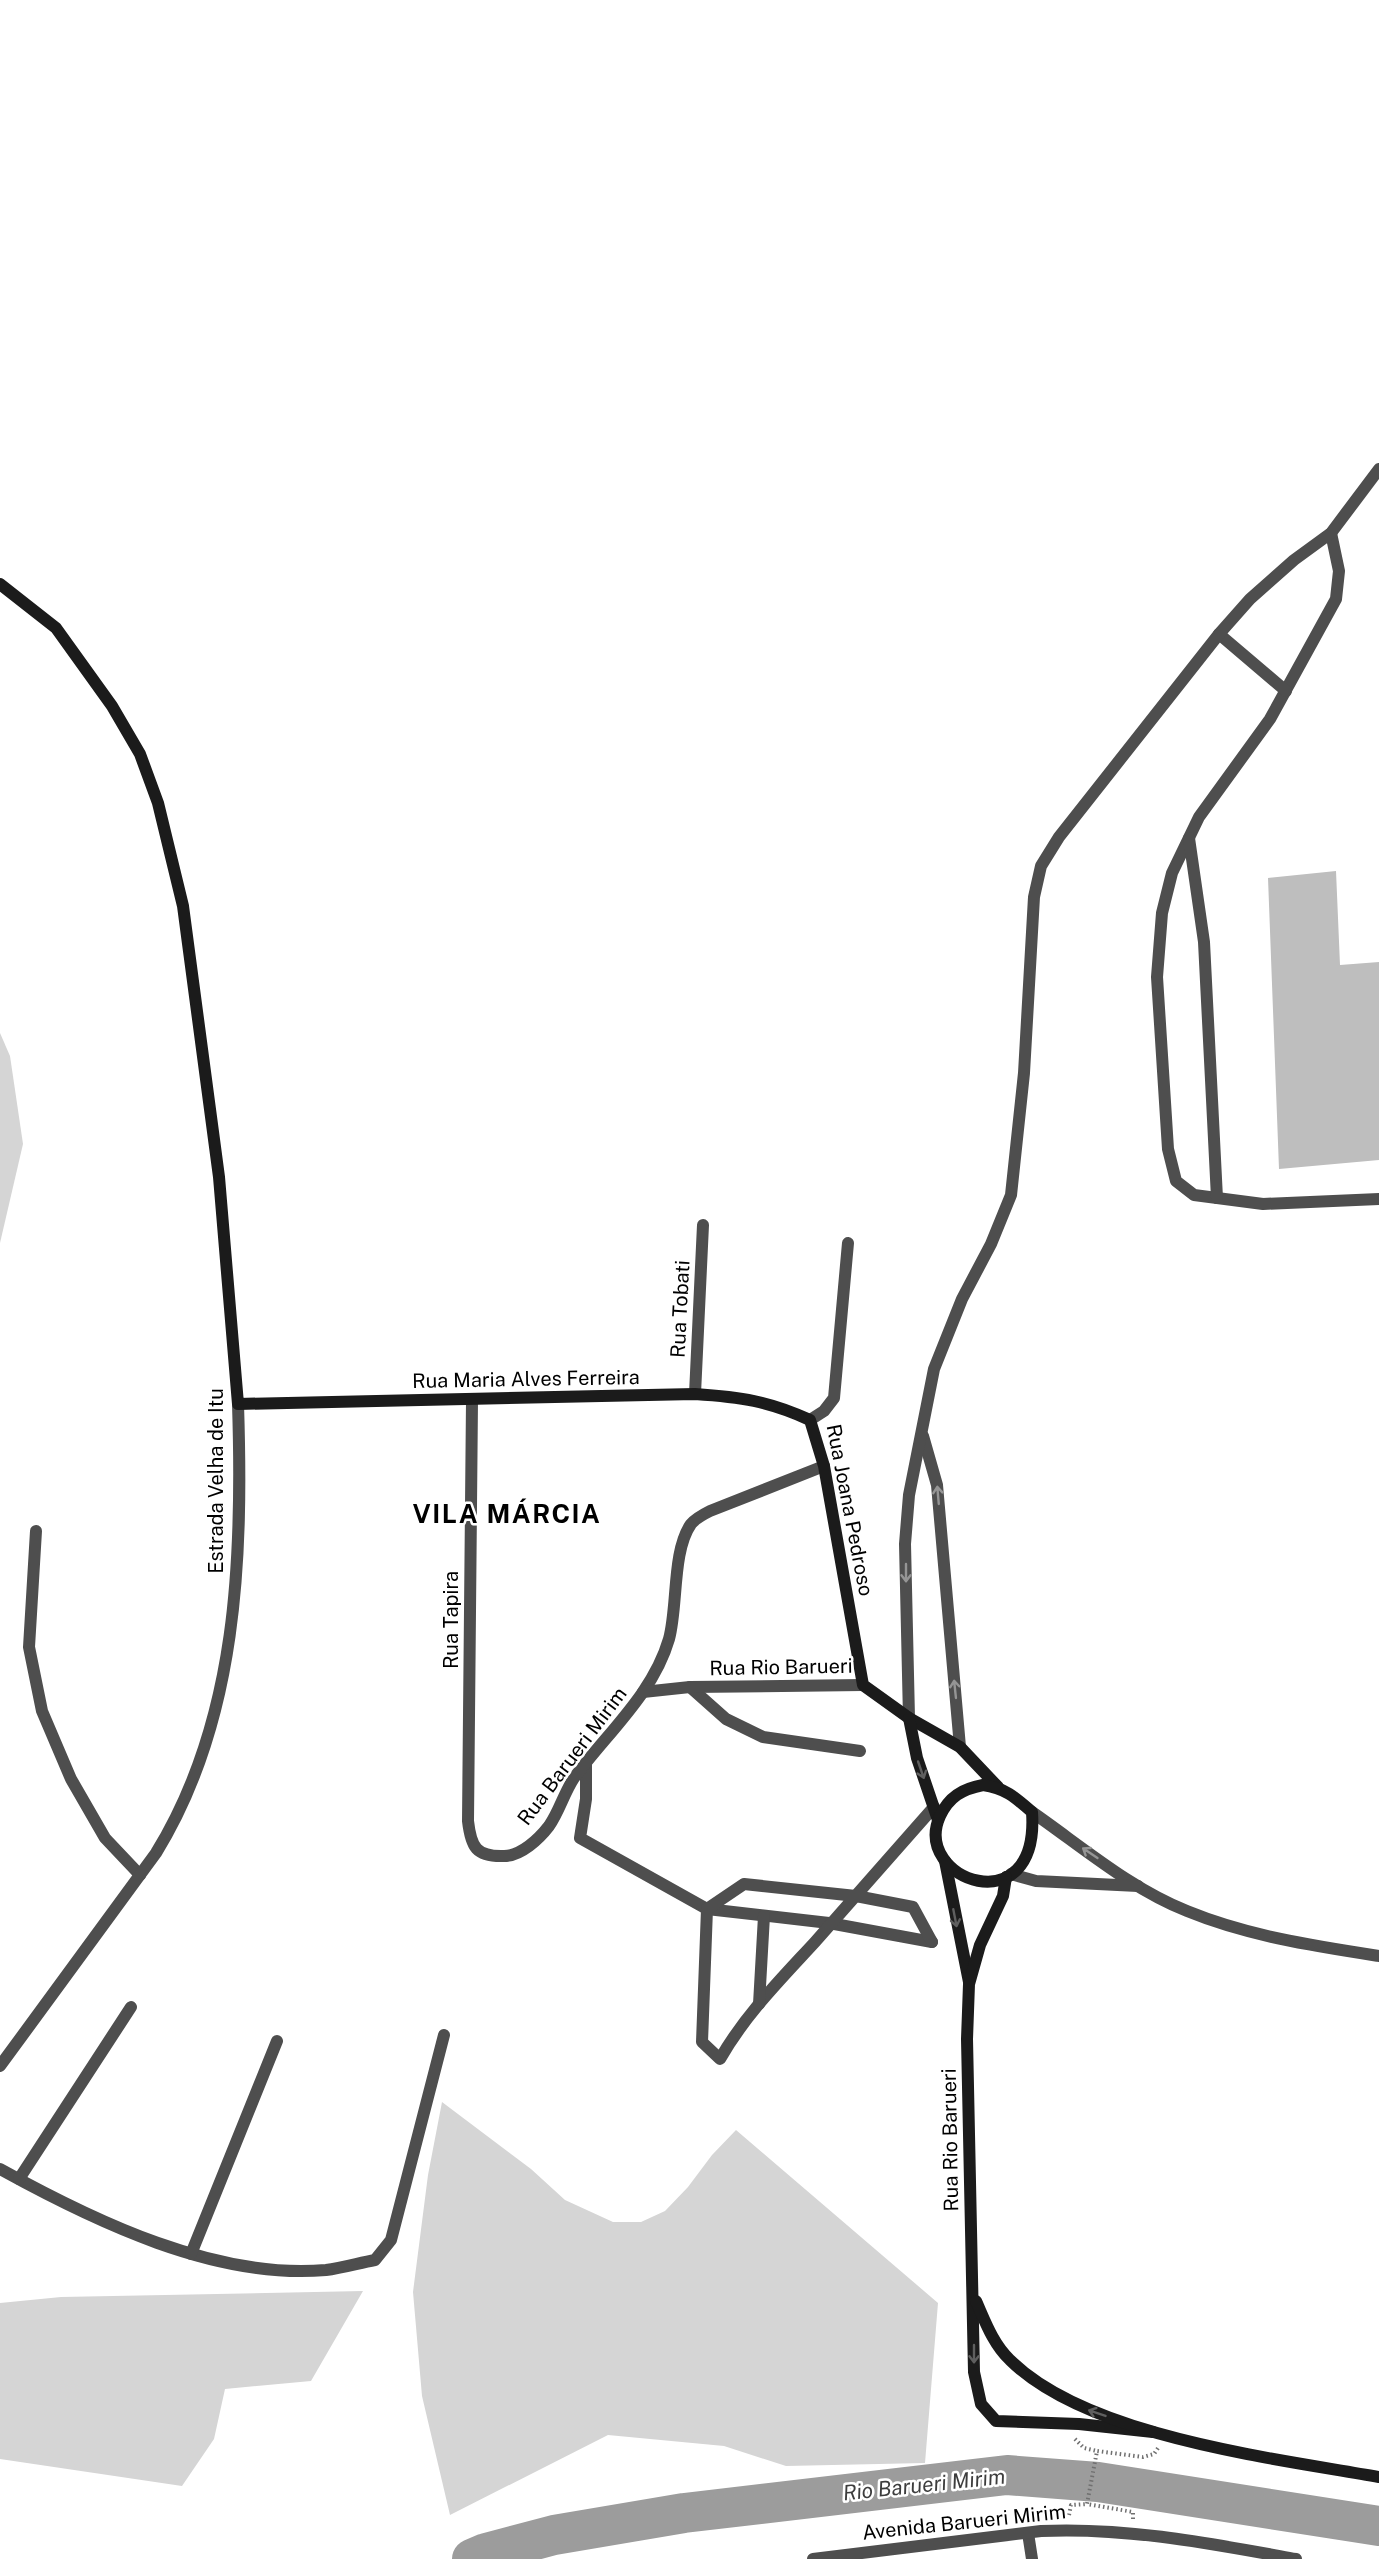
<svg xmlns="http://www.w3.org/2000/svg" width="1379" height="2559" font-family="'Public Sans',sans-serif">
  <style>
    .green { fill: #d5d5d5 }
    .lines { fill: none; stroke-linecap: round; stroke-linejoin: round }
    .river { stroke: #9c9c9c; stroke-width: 40 }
    .building { fill: #bebebe }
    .path { stroke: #707070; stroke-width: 4; stroke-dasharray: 1.5 3; stroke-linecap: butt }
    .lane { stroke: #4e4e4e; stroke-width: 12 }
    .street { stroke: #4e4e4e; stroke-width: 12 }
    .secondary { stroke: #1b1b1b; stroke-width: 12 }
    .oneway { stroke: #959595 }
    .oneway2 { stroke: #5f5f5f }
    .labels { text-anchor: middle; stroke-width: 5; stroke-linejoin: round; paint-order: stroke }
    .street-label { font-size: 20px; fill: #000; stroke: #fff }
    .water-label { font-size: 21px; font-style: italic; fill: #3d3d3d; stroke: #fff }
    .district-label { font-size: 26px; font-weight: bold; letter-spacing: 1.5px; fill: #000; stroke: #fff }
  </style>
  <rect width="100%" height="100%" fill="#fff"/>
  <g class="green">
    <polygon points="0,1033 10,1056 23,1144 0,1243"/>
    <polygon points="442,2102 531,2169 565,2200 613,2222 641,2222 665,2211 688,2187 712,2155 736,2130 938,2303 925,2463 786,2466 724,2446 608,2435 450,2515 422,2396 413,2292 428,2175"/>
    <polygon points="363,2291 311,2381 225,2389 214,2439 182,2486 0,2459 0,2303 61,2297"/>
  </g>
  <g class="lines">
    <polyline class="river" points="472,2559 486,2553 554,2535 684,2513 1007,2475 1098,2482 1379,2526"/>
  </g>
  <polygon class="building" points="1336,871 1340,965 1379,962 1379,1160 1279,1169 1268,878"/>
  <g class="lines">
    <g class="path">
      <polyline points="1075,2439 1084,2448 1097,2451"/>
      <polyline points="1069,2515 1071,2505 1087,2504"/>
      <polyline points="1133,2519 1133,2512 1087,2504 1097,2451 1143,2457 1154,2454 1158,2448"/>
    </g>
    <g class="lane">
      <polyline points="1331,533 1339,571 1336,599 1270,719 1199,817 1172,873 1162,913 1157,977 1168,1149 1176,1181 1194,1195 1263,1204 1379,1199"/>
      <polyline points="1219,634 1286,691"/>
      <polyline points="1189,838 1204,942 1217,1198"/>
      <polyline points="923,1436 937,1485 960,1747"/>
      <polyline points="690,1687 726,1719 763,1737 860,1751"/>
      <polyline points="909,1718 905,1544 909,1495 934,1369 962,1299 991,1244 1011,1195 1024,1073 1034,897 1041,866 1059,837 1219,634 1250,599 1294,560 1331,533 1379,469"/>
      <polyline points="586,1764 586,1799 580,1838 707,1909 829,1923 932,1942"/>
      <path d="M932 1942 913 1907 856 1896 744 1884 707 1909 702 2042 720 2059C745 2015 781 1979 815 1942 855 1897 894 1852 934 1807"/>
      <polyline points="759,2004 764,1916"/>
      <path d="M0 2169C94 2221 216 2280 326 2270 342 2268 359 2263 375 2260L391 2240 444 2035"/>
      <polyline points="19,2179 131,2007"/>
      <polyline points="191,2254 277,2041"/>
    </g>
    <g class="street">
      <polyline points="695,1394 703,1225"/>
      <path d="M472 1401 468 1821C471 1847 476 1857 504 1856 521 1856 539 1839 549 1826 559 1812 564 1793 574 1778 607 1733 653 1694 669 1639 678 1606 672 1551 691 1524 696 1518 704 1514 710 1511L824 1466"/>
      <polyline points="810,1420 824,1411 834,1398 848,1243"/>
      <polyline points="36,1531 29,1647 42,1711 71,1779 105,1838 140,1875"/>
      <polyline points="643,1692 690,1687 863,1685"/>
      <path d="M1032 1812C1081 1846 1131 1889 1187 1911 1248 1936 1314 1946 1379 1956"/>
      <polyline points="1011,1874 1036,1881 1138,1886"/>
      <path d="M0 2066 156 1853C238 1720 243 1556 238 1404"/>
      <polyline points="1028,2533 1032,2559"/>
      <path d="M813 2559 1041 2531C1127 2527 1213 2544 1296 2559"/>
    </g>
    <g class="secondary">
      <path d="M0 584 56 628 112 706 140 754 158 803 183 906 219 1177 238 1404 695 1394C740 1397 769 1401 810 1420L824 1466 863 1685 909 1718 960 1747 998 1787"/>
      <polyline points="909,1718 917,1758 938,1820"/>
      <path d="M983 1785C1005 1788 1015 1797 1032 1812 1040 1926 911 1880 940 1816 949 1797 962 1789 983 1785Z"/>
      <polyline points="945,1861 969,1982"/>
      <polyline points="1006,1877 1003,1896 980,1945 969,1984 967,2039 974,2372 981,2404 996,2421 1079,2424 1153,2432"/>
      <path d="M976 2301C985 2321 993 2344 1010 2360 1088 2437 1273 2458 1379 2477"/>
    </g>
  </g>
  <defs><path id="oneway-shaft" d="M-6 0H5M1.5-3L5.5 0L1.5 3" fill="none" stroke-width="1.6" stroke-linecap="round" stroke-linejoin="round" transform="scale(1.5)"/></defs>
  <g class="oneway">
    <use href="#oneway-shaft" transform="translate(938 1495) rotate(-95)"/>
    <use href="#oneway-shaft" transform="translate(906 1573) rotate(90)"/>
    <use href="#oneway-shaft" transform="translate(955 1689) rotate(-96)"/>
    <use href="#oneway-shaft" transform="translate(1090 1853) rotate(-146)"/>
  </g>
  <g class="oneway2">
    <use href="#oneway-shaft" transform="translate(921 1770) rotate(71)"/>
    <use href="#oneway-shaft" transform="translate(955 1918) rotate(79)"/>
    <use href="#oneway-shaft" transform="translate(974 2354) rotate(90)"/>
    <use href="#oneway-shaft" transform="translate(1097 2413) rotate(-161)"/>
  </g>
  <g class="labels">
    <g class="street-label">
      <text transform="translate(680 1309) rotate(-87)" y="7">Rua Tobati</text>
      <text transform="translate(526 1379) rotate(-1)" y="7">Rua Maria Alves Ferreira</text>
      <text transform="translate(216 1481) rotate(-90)" y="7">Estrada Velha de Itu</text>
      <text transform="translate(850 1510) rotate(79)" y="7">Rua Joana Pedroso</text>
      <text transform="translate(451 1620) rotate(-90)" y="7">Rua Tapira</text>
      <text transform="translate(781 1667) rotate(-1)" y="7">Rua Rio Barueri</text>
      <text transform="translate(572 1756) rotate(-53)" y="7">Rua Barueri Mirim</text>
      <text transform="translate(950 2140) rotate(-91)" y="7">Rua Rio Barueri</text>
      <text transform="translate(964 2522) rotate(-6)" y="7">Avenida Barueri Mirim</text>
    </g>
    <g class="water-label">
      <text transform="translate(924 2485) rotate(-6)" y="7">Rio Barueri Mirim</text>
    </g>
    <g class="district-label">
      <text x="507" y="1523">VILA MÁRCIA</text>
    </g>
  </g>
</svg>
